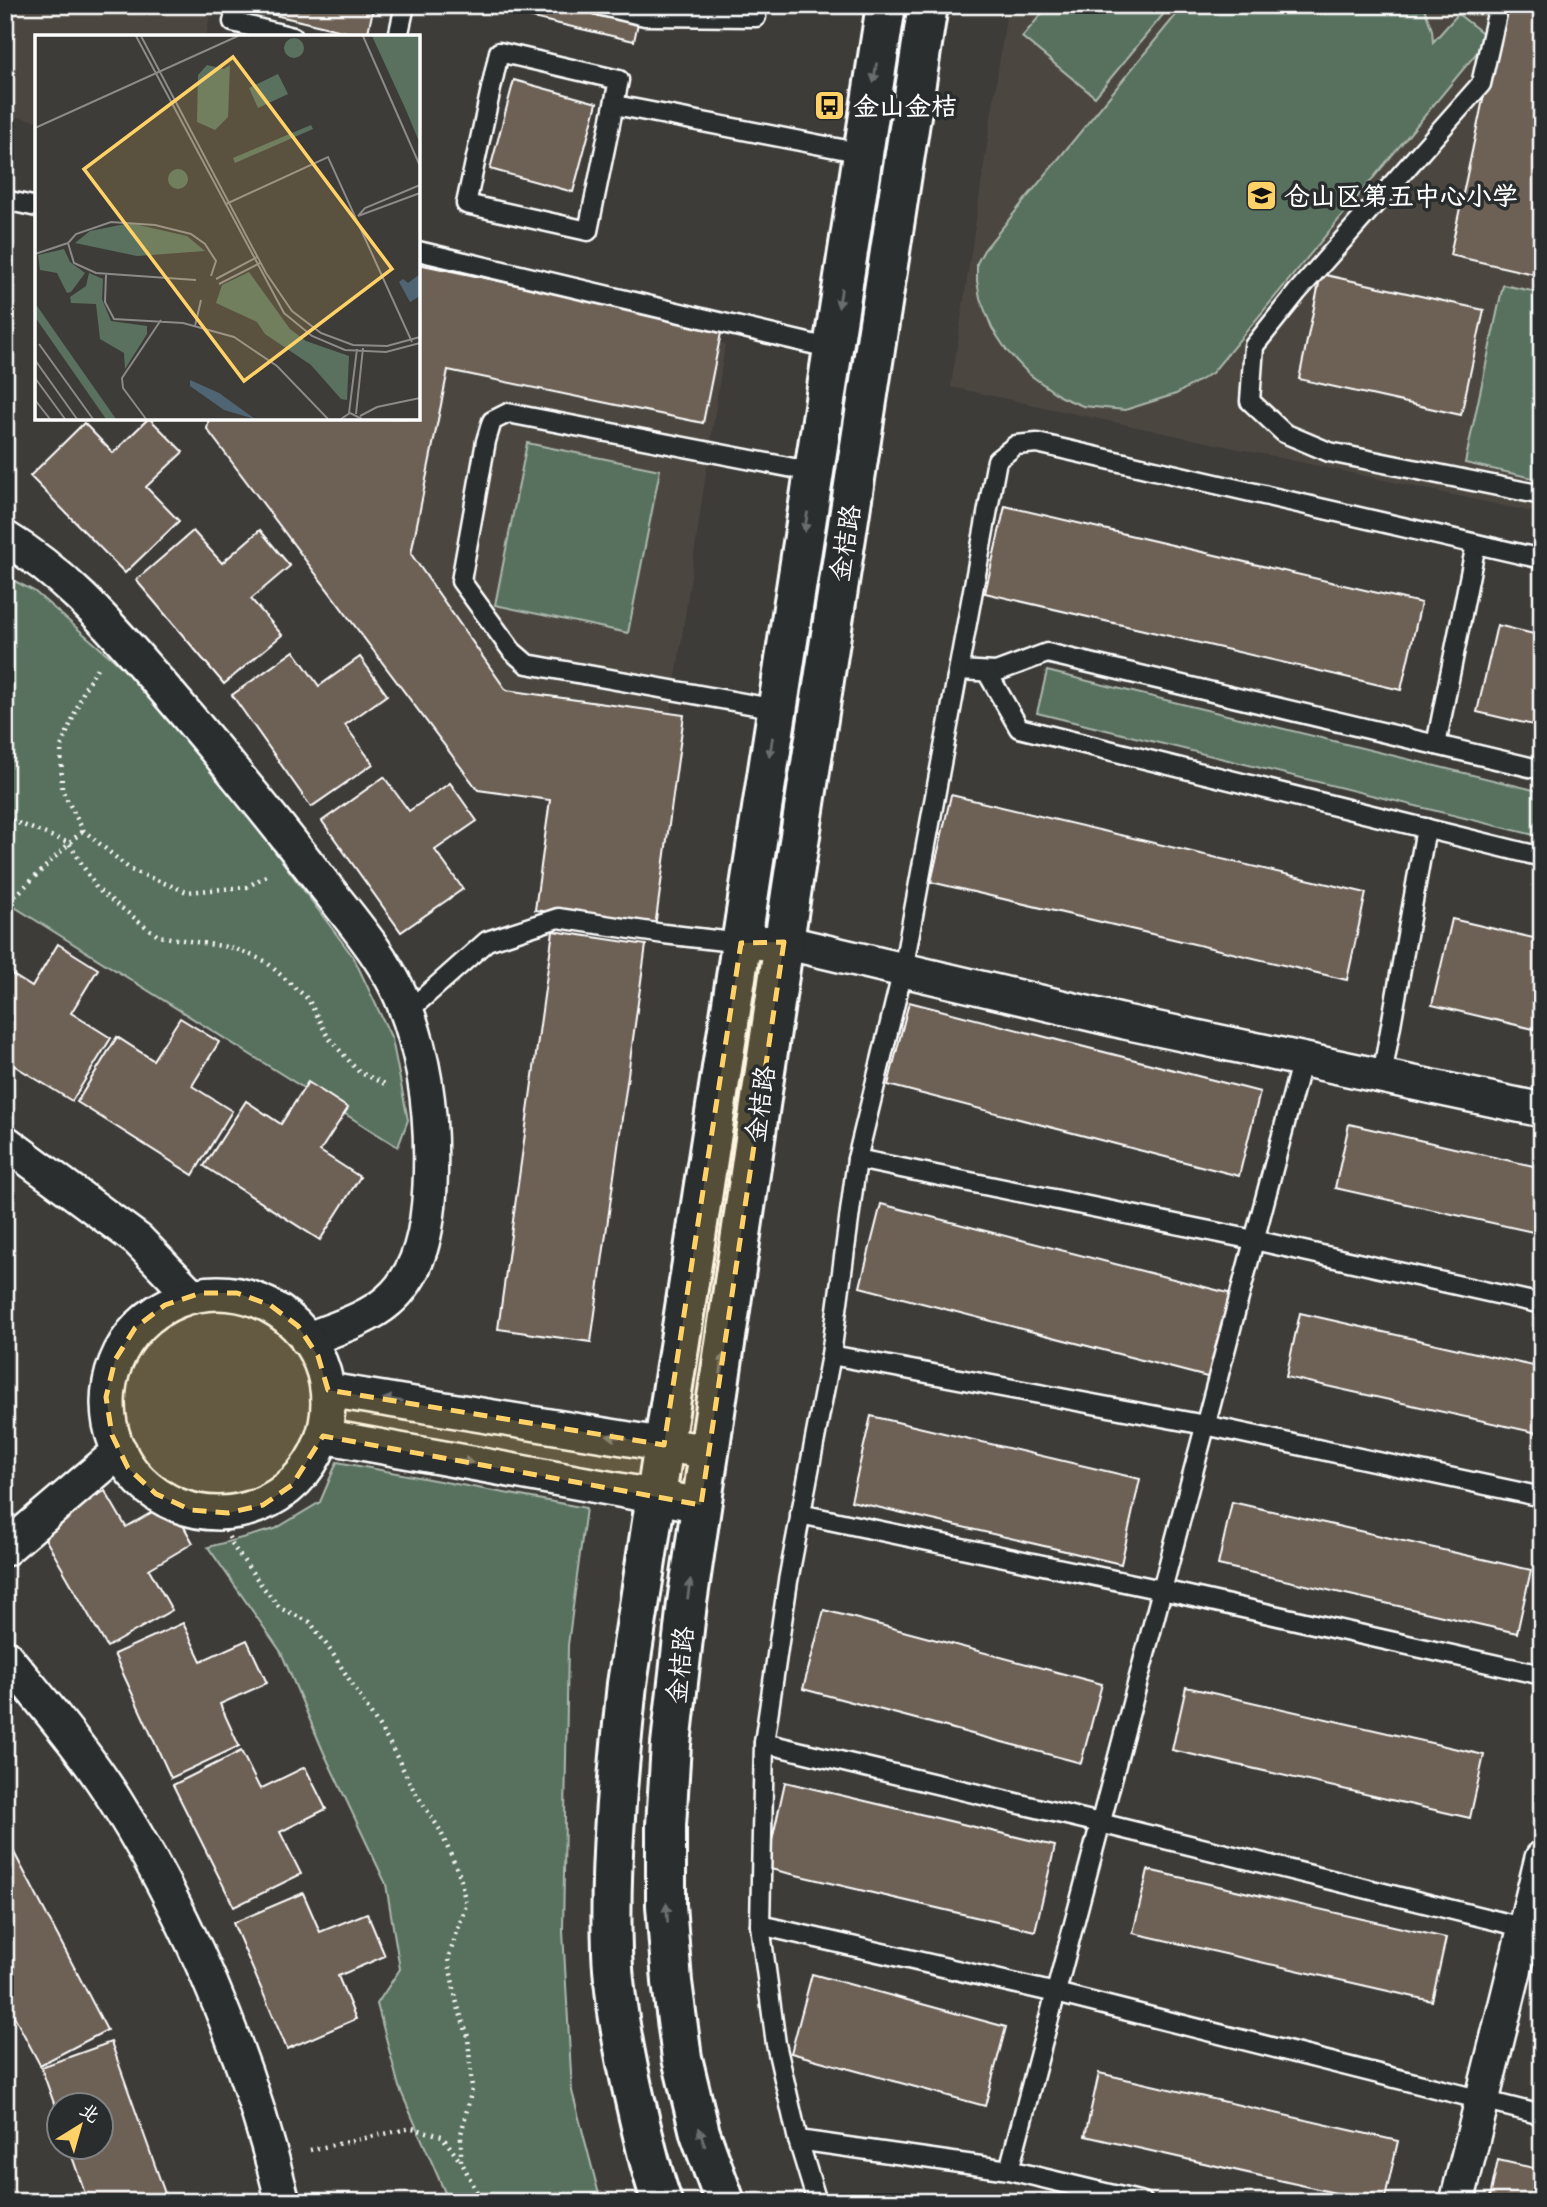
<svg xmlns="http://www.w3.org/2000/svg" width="1547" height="2207" font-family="'Shantell Sans','LXGW WenKai TC',sans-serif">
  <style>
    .built { fill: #4c4741 }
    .green { fill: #59715e; stroke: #acb8ae; stroke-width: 2 }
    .building { fill: #6d6054; stroke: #fff; stroke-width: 2 }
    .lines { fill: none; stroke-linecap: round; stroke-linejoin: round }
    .service-casing { stroke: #fff; stroke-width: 23 }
    .minor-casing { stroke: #fff; stroke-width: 38 }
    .secondary-casing { stroke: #fff; stroke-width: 44 }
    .path { stroke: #fff; stroke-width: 4.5; stroke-dasharray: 2 5; stroke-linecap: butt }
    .service { stroke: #2a2d2e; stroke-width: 18 }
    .minor { stroke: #2a2d2e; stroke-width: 33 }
    .secondary { stroke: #2a2d2e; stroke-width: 38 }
    .oneway { fill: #6a6c6d }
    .marked { fill: #ffd166; fill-opacity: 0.2; stroke: #ffd166; stroke-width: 5; stroke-dasharray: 14 9; stroke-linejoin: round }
    .labels { text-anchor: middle; stroke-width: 7; stroke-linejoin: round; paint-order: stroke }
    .poi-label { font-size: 26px; font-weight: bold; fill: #fff; stroke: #2a2d2e; text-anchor: start }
    .street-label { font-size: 26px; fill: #fff; stroke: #2a2d2e }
    .inset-road { fill: none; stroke: #8b8a88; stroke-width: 2 }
    .view { fill: #ffd166; fill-opacity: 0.15; stroke: #ffd166; stroke-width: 3.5 }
    .inset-edge { fill: none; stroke: #fff; stroke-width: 3.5 }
  </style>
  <rect width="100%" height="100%" fill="#3e3c39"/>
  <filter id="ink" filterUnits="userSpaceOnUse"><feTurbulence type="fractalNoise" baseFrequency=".0143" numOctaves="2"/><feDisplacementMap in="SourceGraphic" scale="14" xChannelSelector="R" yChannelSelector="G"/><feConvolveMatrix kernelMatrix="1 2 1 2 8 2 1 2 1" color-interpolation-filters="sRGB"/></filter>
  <g filter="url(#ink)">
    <g class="built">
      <polygon points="5,5 212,5 206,37 37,37 37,121 5,114"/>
      <polygon points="1008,5 1542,5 1542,514 951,387"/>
      <polygon points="418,281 725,344 638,935 567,786 218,418 418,418"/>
    </g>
    <g class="green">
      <polygon points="1049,5 1171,5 1095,97 1022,37"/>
      <polygon points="1184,5 1423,5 1432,30 1433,42 1458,14 1489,38 1212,373 1176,394 1125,410 1083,406 1061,397 1029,374 1007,351 992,328 980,298 977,281 977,263 984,250"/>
      <polygon points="1503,285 1542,293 1542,480 1465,463"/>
      <polygon points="527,443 660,470 628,633 495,605"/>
      <polygon points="5,576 34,591 166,705 354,958 392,1039 408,1120 398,1147 5,901"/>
      <polygon points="1047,671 1542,792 1542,837 1037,713"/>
      <polygon points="337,1462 586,1508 568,1645 563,1931 572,2091 601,2202 449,2202 399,2087 377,2004 400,1969 386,1884 324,1753 281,1652 208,1547 275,1529 320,1502"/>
    </g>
    <g class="building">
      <polygon points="256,5 374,5 367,37 254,10"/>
      <polygon points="513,5 642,5 634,41 511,13"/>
      <polygon points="1503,5 1542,5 1542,276 1450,255"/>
      <polygon points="514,80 597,103 573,192 490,169"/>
      <polygon points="418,264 722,328 703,423 448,370 411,554 506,690 684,715 655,927 535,910 550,800 478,790 207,429 209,418 418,418"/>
      <polygon points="1321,274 1484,310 1461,415 1299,379"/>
      <polygon points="149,418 183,452 146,487 179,521 125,573 30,476 84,423 113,453"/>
      <polygon points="1005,506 1421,603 1401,690 985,593"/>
      <polygon points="260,530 290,566 251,599 282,635 224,684 136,580 193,531 222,563"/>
      <polygon points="1497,625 1542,636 1542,727 1477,712"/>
      <polygon points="294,651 319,686 360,657 387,695 345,725 373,764 311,807 232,695"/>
      <polygon points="384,777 409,811 450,783 477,821 435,850 463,889 401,932 322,821"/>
      <polygon points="951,795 1366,893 1347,980 931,882"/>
      <polygon points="1452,919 1542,940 1542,1031 1432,1005"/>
      <polygon points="553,931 646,945 591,1342 498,1329"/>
      <polygon points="58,944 98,969 71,1013 111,1038 72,1101 5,1060 5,970 32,987"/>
      <polygon points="909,1002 1260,1092 1239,1176 888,1085"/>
      <polygon points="180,1018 219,1042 192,1086 232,1111 193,1175 77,1102 117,1037 153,1060"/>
      <polygon points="308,1082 348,1108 320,1151 360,1177 320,1240 204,1166 246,1101 281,1124"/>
      <polygon points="1349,1124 1542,1168 1542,1234 1335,1188"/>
      <polygon points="881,1204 1232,1294 1211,1378 860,1287"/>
      <polygon points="1300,1313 1542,1368 1542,1434 1286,1377"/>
      <polygon points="871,1416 1140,1479 1121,1564 851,1501"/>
      <polygon points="105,1491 126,1527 170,1502 193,1543 149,1569 172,1610 107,1647 39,1528"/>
      <polygon points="1232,1502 1531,1570 1517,1633 1218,1565"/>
      <polygon points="824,1610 1102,1684 1081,1763 803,1689"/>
      <polygon points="183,1623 201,1661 247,1640 267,1683 220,1704 239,1746 171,1778 114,1654"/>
      <polygon points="1186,1687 1484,1755 1470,1818 1172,1750"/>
      <polygon points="241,1751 260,1789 305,1767 326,1809 280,1832 301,1874 234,1907 173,1785"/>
      <polygon points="785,1782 1055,1846 1035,1931 766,1868"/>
      <polygon points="7,1839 107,2030 40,2065 5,1999"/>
      <polygon points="1148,1870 1446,1938 1432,2001 1133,1933"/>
      <polygon points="303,1893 320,1932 367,1913 385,1956 338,1976 356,2019 287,2049 233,1923"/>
      <polygon points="812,1974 1006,2027 985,2106 791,2053"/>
      <polygon points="1542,2013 1542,2040 1536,2039"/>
      <polygon points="111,2042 168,2202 88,2202 69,2148 102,2148 102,2106 60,2106 60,2120 41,2067"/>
      <polygon points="1099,2073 1398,2141 1384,2202 1375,2202 1085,2136"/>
      <polygon points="1498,2160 1542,2170 1542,2202 1489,2202"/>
      <polygon points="884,2194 912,2202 882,2202"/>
    </g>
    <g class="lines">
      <defs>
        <g id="service">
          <polyline points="237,5 233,22 293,37"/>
          <polyline points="598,5 645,16 756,17 755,5"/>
          <polyline points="1499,5 1481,84 1297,292 1254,346 1250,401 1284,433 1329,452 1542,495"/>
          <polyline points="398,37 405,5"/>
          <polygon points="499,52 619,80 588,231 466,204"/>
          <polyline points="615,105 862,153"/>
          <polyline points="5,200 37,207"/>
          <polyline points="418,251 833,349"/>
          <polyline points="959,670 996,672 1047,653 1542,770"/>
          <polyline points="987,672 1019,728 1542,857"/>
          <polyline points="777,709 527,664 512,651 461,581 486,441 492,421 508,413 814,472"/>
          <polyline points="1436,745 1476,544"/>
          <polyline points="407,1012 487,941 558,918 664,934 741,943"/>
          <polyline points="1382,1076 1426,828"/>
          <polyline points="857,1159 1254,1240 1542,1304"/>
          <polyline points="831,1355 1205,1425 1542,1497"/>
          <polyline points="800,1514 1162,1590 1542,1675"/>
          <polyline points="764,1743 1100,1823 1542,1932"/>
          <polyline points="760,1925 1056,1993 1542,2115"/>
          <polyline points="798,2140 1009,2170 1143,2202"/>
          <polyline points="1009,2170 1302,1059"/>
          <polyline points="817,2202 798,2140 776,2044 760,1925 764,1743 788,1581 831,1355 857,1159 903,970 997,460 1016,445 1037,443 1542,559"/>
        </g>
        <g id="minor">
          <path d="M5 538C62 572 105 620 148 670 176 702 203 734 230 767 262 806 294 846 325 886 352 920 389 964 404 1004 427 1062 433 1125 430 1186 428 1227 421 1273 388 1301 366 1320 333 1329 307 1340"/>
          <polyline points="741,943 784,942 1125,1022 1542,1110"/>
          <polyline points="5,1142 138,1240 192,1296"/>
          <circle cx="218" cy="1403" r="110"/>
          <polyline points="328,1390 709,1452"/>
          <polyline points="323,1436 701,1505"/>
          <polyline points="5,1549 120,1451"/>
          <path d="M5 1656C43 1703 83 1749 115 1800 192 1923 249 2061 283 2202"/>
          <polyline points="1457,2202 1542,1858"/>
        </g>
        <g id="secondary">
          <path d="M662 2202C651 2171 644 2141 637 2109 625 2058 614 2004 612 1951 609 1862 618 1773 627 1684L886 5"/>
          <polyline points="725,2202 700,2133 682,2058 672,1982 666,1905 666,1826 671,1744 687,1603 791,894 928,5"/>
        </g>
      </defs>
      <use href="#service" class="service-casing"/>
      <use href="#minor" class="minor-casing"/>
      <use href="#secondary" class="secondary-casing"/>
      <g class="path">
        <polyline points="97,668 85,688 61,747 62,790 83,830 131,870 187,892 247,887 269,874"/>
        <polyline points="5,818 69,843 97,889 158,936 234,948 265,961 308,999 328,1037 359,1072 385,1084"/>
        <polyline points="5,906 83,830"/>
        <polyline points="216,1512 235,1549 263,1587 280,1608 310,1622 333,1654 390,1744 415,1792 440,1830 460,1876 466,1905 448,1959 457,2004 468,2037 472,2089 461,2134 461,2161 482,2202"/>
        <polyline points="310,2150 412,2128 442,2136 460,2161"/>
      </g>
      <use href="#service" class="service"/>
      <use href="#minor" class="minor"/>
      <use href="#secondary" class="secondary"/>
    </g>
    <defs><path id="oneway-solid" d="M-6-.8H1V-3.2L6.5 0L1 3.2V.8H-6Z" transform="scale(1.75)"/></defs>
    <g class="oneway">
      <use href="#oneway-solid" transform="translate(875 73) rotate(99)"/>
      <use href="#oneway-solid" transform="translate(840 298) rotate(99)"/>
      <use href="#oneway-solid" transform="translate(806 522) rotate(99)"/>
      <use href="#oneway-solid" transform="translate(771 747) rotate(99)"/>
      <use href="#oneway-solid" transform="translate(722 1364) rotate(-82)"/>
      <use href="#oneway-solid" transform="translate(393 1400) rotate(-171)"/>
      <use href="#oneway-solid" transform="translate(617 1437) rotate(-171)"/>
      <use href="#oneway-solid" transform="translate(463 1461) rotate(10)"/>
      <use href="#oneway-solid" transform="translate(689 1589) rotate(-82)"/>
      <use href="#oneway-solid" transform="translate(667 1913) rotate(-94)"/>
      <use href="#oneway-solid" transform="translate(702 2137) rotate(-108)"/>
    </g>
  </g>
  <path class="marked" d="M784 942 701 1505 323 1436 292 1485 263 1505 228 1513 191 1510 156 1494 128 1468 112 1435 106 1397 115 1360 135 1328 165 1305 201 1293H237L270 1305 298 1326 318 1356 328 1390 664 1445 741 943Z"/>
  <defs>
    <symbol id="bus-square" viewBox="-11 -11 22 22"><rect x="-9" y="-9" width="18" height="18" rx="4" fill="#ffd166" stroke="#2a2d2e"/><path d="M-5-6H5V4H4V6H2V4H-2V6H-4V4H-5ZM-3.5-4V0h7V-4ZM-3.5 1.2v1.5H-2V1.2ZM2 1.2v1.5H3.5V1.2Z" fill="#111"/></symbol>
    <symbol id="school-square" viewBox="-11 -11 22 22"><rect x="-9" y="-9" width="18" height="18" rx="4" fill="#ffd166" stroke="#2a2d2e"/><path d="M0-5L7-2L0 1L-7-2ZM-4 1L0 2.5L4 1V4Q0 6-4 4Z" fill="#111"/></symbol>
  </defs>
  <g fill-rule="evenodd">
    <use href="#bus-square" x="812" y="88" width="35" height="35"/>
    <use href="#school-square" x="1244" y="178" width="35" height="35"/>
  </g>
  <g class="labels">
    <g class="poi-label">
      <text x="853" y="115">金山金桔</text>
      <text x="1284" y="205">仓山区第五中心小学</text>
    </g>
    <g class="street-label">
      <text transform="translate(845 543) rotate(-81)" y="9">金桔路</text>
      <text transform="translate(760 1104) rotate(-82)" y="9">金桔路</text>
      <text transform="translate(680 1665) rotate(-84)" y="9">金桔路</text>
    </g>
  </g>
  <g transform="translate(35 35)">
    <rect width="385" height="385" fill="#3e3c39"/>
    <path d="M337 1H385V109L371 75ZM249 13a10 10 0 1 1 20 0a10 10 0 1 1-20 0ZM172 30 189 34 195 30 193 82 180 95 162 87 163 40ZM243 39 253 59 223 73 214 53ZM276 90 278 94 200 128 198 123ZM133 144a10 10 0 1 1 20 0a10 10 0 1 1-20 0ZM95 188 152 201 170 216 102 221 40 208 55 196ZM29 214 35 227 50 238 36 257 32 258 22 238 5 235 3 220ZM214 237 255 294 271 306 314 321 312 365 306 364 276 330 230 299 222 287 181 268 187 250ZM54 238 68 244 67 264 76 286 112 291V299L90 334 89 318 65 304 61 269 36 268 35 262 51 251ZM0 268 32 314 81 384H71L0 282Z" fill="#59715e"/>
    <path d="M385 239V261L375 267 364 247 368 244 373 248ZM155 345 184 358 220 384 189 375 155 351Z" fill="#4f6573"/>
    <path class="inset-road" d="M101 1 249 278 277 301 310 315 351 317 385 308M106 1 231 238 257 276 286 298 318 310 352 311 385 302M328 1 385 131M0 93 203 1M191 169 293 122 377 307M323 181 330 173 385 150M323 181 385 158M0 219 33 208M71 240 70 267 79 284 148 288 199 302 242 331 293 384M181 244 222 222M161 245 61 238 39 228 33 208 41 199 76 187 120 190 156 199 170 209 181 226 176 241M184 249 225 228M160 291 166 265M4 309 58 384M0 325 42 384M0 343 30 384M0 365 15 384M314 378 322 314M321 379 328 313M325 381 342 372 385 363M111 384 88 353 87 343 126 285M306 384 315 378 327 384"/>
    <path class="view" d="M198 22 357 234 209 346 49 134Z"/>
    <rect width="385" height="385" class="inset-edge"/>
  </g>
  <rect width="1547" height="2207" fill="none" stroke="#2a2d2e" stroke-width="28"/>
  <rect x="14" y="14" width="1519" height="2179" fill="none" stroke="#fff" stroke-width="2.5" filter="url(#ink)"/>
  <g transform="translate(80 2126) rotate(37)"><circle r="33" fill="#2a2d2e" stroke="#7f8182" stroke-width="2"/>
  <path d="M0-5L12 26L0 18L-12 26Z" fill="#ffd166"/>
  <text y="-10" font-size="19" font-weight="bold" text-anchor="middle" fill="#ffffff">北</text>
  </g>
</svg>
